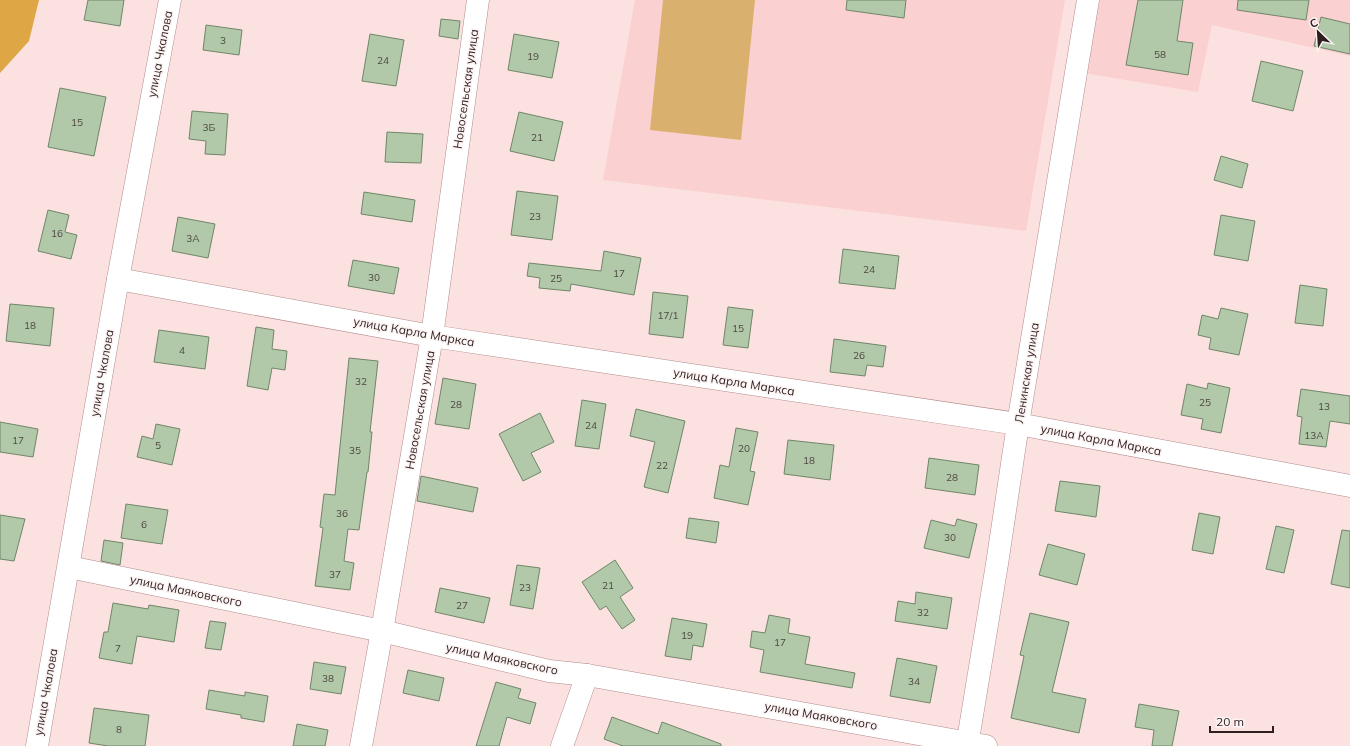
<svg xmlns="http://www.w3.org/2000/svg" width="1350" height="746" font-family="Mulish,sans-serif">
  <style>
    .built { fill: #fbd0d0 }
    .green { fill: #dab06e }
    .forest { fill: #dfa645 }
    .building { fill: #b1c8a9; stroke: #708669 }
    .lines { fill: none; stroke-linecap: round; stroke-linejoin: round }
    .minor-casing { stroke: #b38a8b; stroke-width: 23 }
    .tertiary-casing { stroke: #b38a8b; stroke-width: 23 }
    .minor { stroke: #fff; stroke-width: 22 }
    .tertiary { stroke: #fff; stroke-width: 22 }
    .labels { text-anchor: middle; stroke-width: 3; stroke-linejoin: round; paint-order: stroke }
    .number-label { font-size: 10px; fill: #4f4842 }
    .street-label { font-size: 12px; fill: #2e1e1f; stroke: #fcf3f3 }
  </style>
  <rect width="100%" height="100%" fill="#fce1e1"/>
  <g class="built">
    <polygon points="635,0 1065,0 1026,231 603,180"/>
    <polygon points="1100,0 1350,0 1350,56 1212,25 1198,92 1084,73"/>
  </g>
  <polygon class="green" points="663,0 755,0 741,140 650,130"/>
  <polygon class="forest" points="0,0 39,0 29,41 0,73"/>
  <g class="building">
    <polygon points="88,0 124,0 120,26 84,20"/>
    <polygon points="847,0 906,0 904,18 846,10"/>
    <polygon points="1138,0 1183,0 1177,41 1193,43 1188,75 1126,65"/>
    <polygon points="1238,0 1309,0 1306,20 1237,10"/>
    <polygon points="1321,17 1350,24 1350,54 1314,46"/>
    <polygon points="441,19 460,21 458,39 439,36"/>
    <polygon points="206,25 242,30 239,55 203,50"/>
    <polygon points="370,34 404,40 396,86 362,81"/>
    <polygon points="514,34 559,42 552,78 508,70"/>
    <polygon points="1261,61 1303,71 1293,111 1252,101"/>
    <polygon points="60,88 106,97 94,156 48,147"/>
    <polygon points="192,111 228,114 225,155 205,154 206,141 189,139"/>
    <polygon points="519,112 563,122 554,161 510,151"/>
    <polygon points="387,132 423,134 421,163 385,162"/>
    <polygon points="1221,156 1248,164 1242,188 1214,180"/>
    <polygon points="517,191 558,196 552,240 511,235"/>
    <polygon points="364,192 415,200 412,222 361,214"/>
    <polygon points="48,210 69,215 65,232 77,235 71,259 38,251"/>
    <polygon points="1221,215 1255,221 1248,261 1214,255"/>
    <polygon points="178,217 215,224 208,258 172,251"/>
    <polygon points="843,249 899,256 895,289 839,283"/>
    <polygon points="604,251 641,258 634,295 571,284 570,291 539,288 540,278 527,276 529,263 601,271"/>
    <polygon points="353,260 399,268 394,294 348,286"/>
    <polygon points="1300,285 1327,289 1323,326 1295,323"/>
    <polygon points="653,292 688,296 683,338 649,334"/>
    <polygon points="10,304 54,308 50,346 6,341"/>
    <polygon points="728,307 753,310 748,348 723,345"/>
    <polygon points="1221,308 1248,314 1239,355 1209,349 1211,338 1198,335 1202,315 1218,319"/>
    <polygon points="256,327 274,330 272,349 287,351 285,370 272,368 268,390 247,386"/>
    <polygon points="159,330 209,337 205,369 154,362"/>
    <polygon points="834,339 886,346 883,367 867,365 865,376 830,372"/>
    <polygon points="349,358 378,361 370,432 372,432 368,472 367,472 359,530 348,529 344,561 354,563 350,590 315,586 323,528 320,527 324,494 335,495"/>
    <polygon points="443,378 476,384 469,429 435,424"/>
    <polygon points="1208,383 1230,388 1221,433 1201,429 1203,419 1181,415 1187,384 1207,389"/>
    <polygon points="1301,389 1350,396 1350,424 1330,421 1326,447 1299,444 1302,417 1297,416"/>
    <polygon points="582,400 606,404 599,449 575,446"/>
    <polygon points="636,409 685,421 668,493 644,487 655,442 630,436"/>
    <polygon points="540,413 554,442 531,453 541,472 523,481 499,434"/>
    <polygon points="0,422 38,429 33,457 0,452"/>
    <polygon points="156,424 180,429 172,465 137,457 142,436 153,439"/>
    <polygon points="736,428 758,432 750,471 755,472 748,505 714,498 720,465 729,467"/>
    <polygon points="788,440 834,445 830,480 784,474"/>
    <polygon points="929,458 979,465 975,495 925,488"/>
    <polygon points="421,476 478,488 473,512 417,501"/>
    <polygon points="1060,481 1100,486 1096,517 1055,511"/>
    <polygon points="126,504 168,510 162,544 121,538"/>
    <polygon points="1199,513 1220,517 1213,554 1192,550"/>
    <polygon points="0,515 25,519 14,561 0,559"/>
    <polygon points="689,518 719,522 716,543 686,538"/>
    <polygon points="957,519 977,524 969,558 924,548 931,520 955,526"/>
    <polygon points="1276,526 1294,530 1284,573 1266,569"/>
    <polygon points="1342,530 1350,531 1350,588 1331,584"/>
    <polygon points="104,540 123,543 120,565 101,561"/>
    <polygon points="1048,544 1085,554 1077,585 1039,575"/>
    <polygon points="615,560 633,588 620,597 635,620 622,629 606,606 600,610 582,582"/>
    <polygon points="517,565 540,568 533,609 510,605"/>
    <polygon points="440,588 490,598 484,623 435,612"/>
    <polygon points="916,592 952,598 947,629 895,621 898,601 915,604"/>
    <polygon points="113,603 148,609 149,605 179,610 174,642 137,636 132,664 99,658 104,632 108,632"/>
    <polygon points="1030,613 1069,622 1052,692 1086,699 1079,733 1011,718 1024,656 1020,655"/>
    <polygon points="769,615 790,619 788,633 810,637 805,664 855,673 852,688 760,672 764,650 750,647 752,631 765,633"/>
    <polygon points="672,618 707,624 703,647 693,645 691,660 665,656"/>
    <polygon points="210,621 226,623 221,650 205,648"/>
    <polygon points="897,658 937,666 930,703 890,696"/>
    <polygon points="314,662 346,667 341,694 310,689"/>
    <polygon points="408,670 444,678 439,701 403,693"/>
    <polygon points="496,682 521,689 518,698 536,703 530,724 507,717 499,746 476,746"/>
    <polygon points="209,690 245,696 245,692 268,696 264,722 241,718 241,715 206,709"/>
    <polygon points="1139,704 1179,711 1172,746 1152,746 1154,730 1135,727"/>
    <polygon points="94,708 149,715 145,746 108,746 89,743"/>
    <polygon points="612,717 658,734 662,722 721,744 721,746 623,746 604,739"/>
    <polygon points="297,724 328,730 325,746 293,746"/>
  </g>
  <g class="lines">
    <defs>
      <g id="minor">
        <polyline points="118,279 432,336 1018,424 1350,486"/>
        <polyline points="69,567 382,631 549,671 587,675 986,746"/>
        <polyline points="37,746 118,279 170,0"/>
        <polyline points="361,746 382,631 432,336 478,0"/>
        <polyline points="562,746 587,675"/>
      </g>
      <polyline id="tertiary" points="967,746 997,564 1018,424 1088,0"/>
    </defs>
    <use href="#minor" class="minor-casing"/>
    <use href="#tertiary" class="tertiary-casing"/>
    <use href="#minor" class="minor"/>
    <use href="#tertiary" class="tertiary"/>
  </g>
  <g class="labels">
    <g class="number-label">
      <text x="223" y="44">3</text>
      <text x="1160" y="58">58</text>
      <text x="533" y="60">19</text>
      <text x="383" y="64">24</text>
      <text x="77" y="126">15</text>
      <text x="209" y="131">3Б</text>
      <text x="537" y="141">21</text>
      <text x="535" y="220">23</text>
      <text x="57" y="237">16</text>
      <text x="193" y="242">3А</text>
      <text x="869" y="273">24</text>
      <text x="619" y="277">17</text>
      <text x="374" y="281">30</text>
      <text x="556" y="282">25</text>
      <text x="668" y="319">17/1</text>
      <text x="30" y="329">18</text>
      <text x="738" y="332">15</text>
      <text x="182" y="354">4</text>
      <text x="859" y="359">26</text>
      <text x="361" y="385">32</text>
      <text x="1205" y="406">25</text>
      <text x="456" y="408">28</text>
      <text x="1324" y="410">13</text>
      <text x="591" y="429">24</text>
      <text x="1314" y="439">13А</text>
      <text x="18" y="444">17</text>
      <text x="158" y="449">5</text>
      <text x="744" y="452">20</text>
      <text x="355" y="454">35</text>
      <text x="809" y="464">18</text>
      <text x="662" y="469">22</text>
      <text x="952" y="481">28</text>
      <text x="342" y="517">36</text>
      <text x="144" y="528">6</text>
      <text x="950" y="541">30</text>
      <text x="335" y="578">37</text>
      <text x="608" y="589">21</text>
      <text x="525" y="591">23</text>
      <text x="462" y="609">27</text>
      <text x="923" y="616">32</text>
      <text x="687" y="639">19</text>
      <text x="780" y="646">17</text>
      <text x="118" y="652">7</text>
      <text x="328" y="682">38</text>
      <text x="914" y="685">34</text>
      <text x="119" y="733">8</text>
    </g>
    <g class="street-label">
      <text transform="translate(160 54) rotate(-79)" y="4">улица Чкалова</text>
      <text transform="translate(466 89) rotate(-82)" y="4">Новосельская улица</text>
      <text transform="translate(414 332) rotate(10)" y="4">улица Карла Маркса</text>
      <text transform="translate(102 373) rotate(-80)" y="4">улица Чкалова</text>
      <text transform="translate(1027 373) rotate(-81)" y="4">Ленинская улица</text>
      <text transform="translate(734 382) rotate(9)" y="4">улица Карла Маркса</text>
      <text transform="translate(420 410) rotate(-80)" y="4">Новосельская улица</text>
      <text transform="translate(1101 440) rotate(11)" y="4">улица Карла Маркса</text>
      <text transform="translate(186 591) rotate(12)" y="4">улица Маяковского</text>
      <text transform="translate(502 659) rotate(12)" y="4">улица Маяковского</text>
      <text transform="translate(46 692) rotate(-80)" y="4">улица Чкалова</text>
      <text transform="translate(821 716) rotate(10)" y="4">улица Маяковского</text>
    </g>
  </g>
  <g transform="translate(1318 32) rotate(335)" stroke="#fcf3f3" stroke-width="3" paint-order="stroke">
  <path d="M0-3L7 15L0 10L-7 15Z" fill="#2e1e1f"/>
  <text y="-6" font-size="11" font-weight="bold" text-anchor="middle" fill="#2e1e1f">С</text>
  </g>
  <path d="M1210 726v6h63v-6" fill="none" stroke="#2e1e1f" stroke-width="2"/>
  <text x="1216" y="726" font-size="12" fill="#2e1e1f" stroke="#fcf3f3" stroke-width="3" paint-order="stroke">20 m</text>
</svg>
